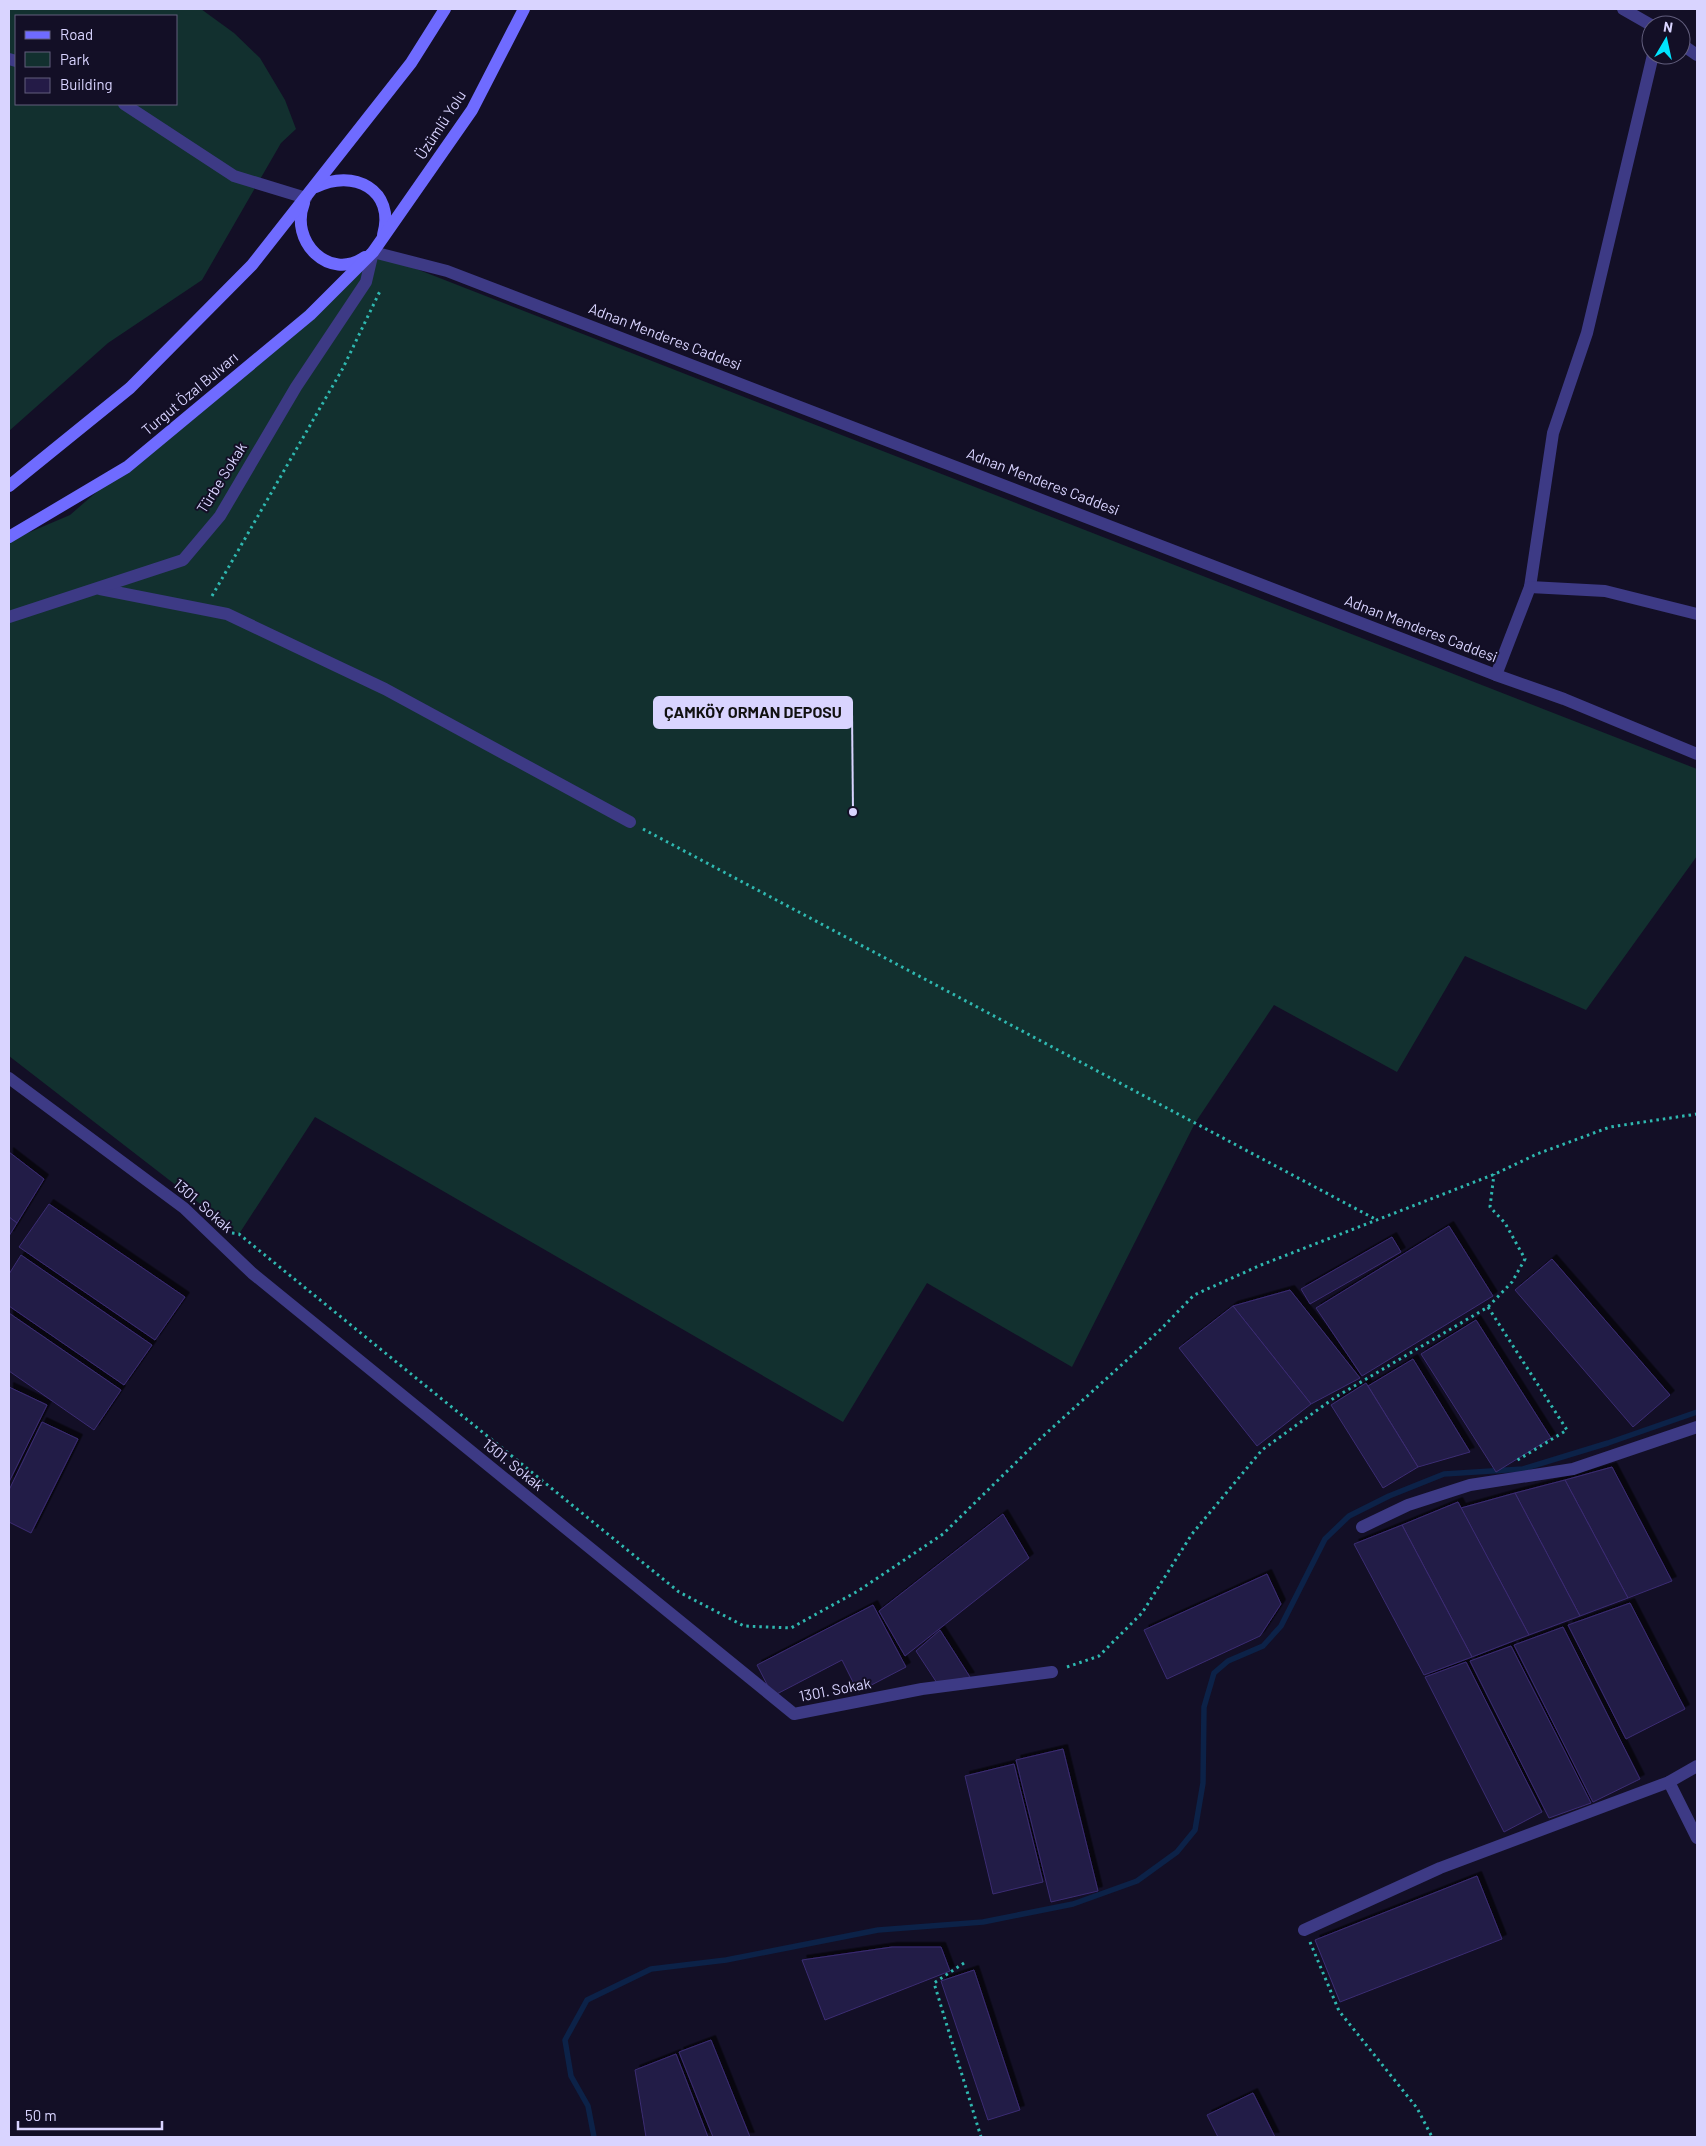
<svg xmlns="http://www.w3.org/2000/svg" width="1706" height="2146" font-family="Barlow,sans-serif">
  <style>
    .green { fill: #12302f; fill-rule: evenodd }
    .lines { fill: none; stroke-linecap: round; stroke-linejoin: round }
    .stream { stroke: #0c2248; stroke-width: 5.5 }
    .building { fill: #241b47; stroke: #3b2d73; filter: url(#shadow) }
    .path { stroke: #2fb8b0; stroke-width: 3; stroke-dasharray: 2.5 4; stroke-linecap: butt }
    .minor { stroke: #3d3a85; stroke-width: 12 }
    .tertiary { stroke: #3d3a85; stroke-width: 12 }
    .secondary { stroke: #6f6bff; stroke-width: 12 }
    .labels { text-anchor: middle; stroke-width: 4; stroke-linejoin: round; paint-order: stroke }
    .street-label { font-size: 15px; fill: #d9d4ff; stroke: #130f26 }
    .leader { fill: none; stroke: #d9d4ff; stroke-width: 2 }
    .callout-dot { fill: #d9d4ff; stroke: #130f26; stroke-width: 2 }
    .callout { fill: #d9d4ff; stroke: #d9d4ff; stroke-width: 2 }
    .callout-label { font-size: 16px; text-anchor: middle; font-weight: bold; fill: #111 }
  </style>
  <defs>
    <filter id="shadow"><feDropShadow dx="4.5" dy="-4.5" stdDeviation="0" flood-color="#0009"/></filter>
  </defs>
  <rect width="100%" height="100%" fill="#130f26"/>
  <g class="green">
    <path d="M9 9H201L234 33 260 58 285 100 296 129 281 143 202 280 108 343 9 431ZM16 16H176V104H16Z"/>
    <polygon points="373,252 1697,769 1697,856 1586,1010 1465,956 1397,1072 1274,1005 1195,1123 1072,1367 927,1283 843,1422 315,1117 239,1234 9,1056 9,541 70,515"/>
  </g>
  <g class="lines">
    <polyline class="stream" points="594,2137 588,2106 571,2076 565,2040 587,2000 651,1969 726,1960 878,1930 983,1922 1073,1904 1137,1881 1177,1852 1195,1830 1203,1783 1204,1707 1214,1673 1228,1661 1263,1646 1281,1626 1325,1539 1349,1516 1389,1496 1444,1474 1523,1469 1608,1443 1697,1412"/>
  </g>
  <g class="building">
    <polygon points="9,1152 44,1179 17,1223 9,1217"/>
    <polygon points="49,1204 185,1297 155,1340 19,1247"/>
    <polygon points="9,1217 17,1223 9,1236"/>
    <polygon points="1449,1226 1493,1296 1362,1376 1316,1308"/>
    <polygon points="1392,1237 1401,1252 1310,1304 1301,1289"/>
    <polygon points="21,1255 152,1345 124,1385 9,1306 9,1274"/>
    <polygon points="1552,1259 1670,1395 1633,1427 1515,1290"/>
    <polygon points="1290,1290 1360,1378 1311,1404 1233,1306"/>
    <polygon points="1233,1306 1311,1404 1257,1446 1179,1348"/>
    <polygon points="9,1313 121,1390 94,1430 9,1371"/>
    <polygon points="1476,1320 1551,1438 1496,1472 1421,1354"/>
    <polygon points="1413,1359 1470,1452 1418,1467 1368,1386"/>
    <polygon points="1366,1383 1418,1467 1383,1488 1331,1405"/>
    <polygon points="9,1387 47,1405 9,1482"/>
    <polygon points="42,1422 78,1439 31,1533 9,1522 9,1490"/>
    <polygon points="1612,1467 1672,1581 1628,1598 1565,1480"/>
    <polygon points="1565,1480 1628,1598 1580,1616 1515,1493"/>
    <polygon points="1515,1493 1580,1616 1529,1635 1461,1508"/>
    <polygon points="1458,1502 1529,1635 1472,1657 1402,1525"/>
    <polygon points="1003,1514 1029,1558 905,1656 879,1611"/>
    <polygon points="1402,1525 1472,1657 1424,1675 1354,1544"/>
    <polygon points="1267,1574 1281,1604 1260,1636 1167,1679 1144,1630"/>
    <polygon points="1630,1603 1685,1709 1626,1739 1568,1625"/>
    <polygon points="873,1605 906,1667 858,1692 842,1660 773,1696 757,1665"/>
    <polygon points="1563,1627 1640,1779 1593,1802 1514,1645"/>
    <polygon points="940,1630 970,1677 937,1683 916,1651"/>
    <polygon points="1511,1646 1591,1803 1549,1818 1470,1661"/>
    <polygon points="1466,1662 1542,1812 1504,1832 1425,1677"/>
    <polygon points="1063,1749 1098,1891 1051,1902 1016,1760"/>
    <polygon points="1014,1764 1043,1882 993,1894 965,1776"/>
    <polygon points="1477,1876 1502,1939 1340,2002 1315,1940"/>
    <polygon points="892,1947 941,1947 950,1971 825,2020 802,1960"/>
    <polygon points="974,1970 1020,2110 988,2120 941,1981"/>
    <polygon points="711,2040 750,2137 713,2137 679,2052"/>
    <polygon points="676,2054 708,2137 646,2137 635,2070"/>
    <polygon points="1253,2093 1275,2137 1218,2137 1207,2115"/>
  </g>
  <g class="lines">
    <g class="path">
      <polyline points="212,596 343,368 381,289"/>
      <polyline points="643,829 1377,1220"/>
      <polyline points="232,1233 239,1234 679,1592 744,1626 791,1628 858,1591 943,1534 1041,1438 1160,1330 1194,1295 1261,1265 1495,1174 1537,1154 1610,1127 1697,1114"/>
      <polyline points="1488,1307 1567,1430 1516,1461 1516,1462"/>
      <polyline points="1067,1667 1099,1656 1142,1613 1192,1534 1262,1450 1334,1398 1488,1307 1512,1282 1525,1259 1505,1223 1490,1207 1494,1174"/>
      <polyline points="1310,1942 1339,2011 1417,2108 1432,2137"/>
      <polyline points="964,1963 934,1983 981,2137"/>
    </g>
    <g class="minor">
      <polyline points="1623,9 1651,25"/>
      <polyline points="1681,44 1697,55"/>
      <polyline points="9,59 16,61"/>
      <polyline points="124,104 234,176 306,198"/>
      <polyline points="1530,587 1553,433 1587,333 1653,55"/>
      <polyline points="100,589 227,614 385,689 630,822"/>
      <polyline points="9,617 183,560 220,516 296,387 366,282 373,252"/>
      <polyline points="1496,675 1530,587 1605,591 1697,614"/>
      <polyline points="9,1078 184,1208 252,1273 794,1714 922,1689 1052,1672"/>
      <polyline points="1362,1527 1408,1505 1470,1485 1573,1469 1697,1427"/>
      <polyline points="1669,1782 1697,1838"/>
      <polyline points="1304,1930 1440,1868 1669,1782 1697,1766"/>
    </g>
    <polyline class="tertiary" points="373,252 447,271 1496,675 1564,699 1697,754"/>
    <g class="secondary">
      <path d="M316 187C353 168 396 190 383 235"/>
      <path d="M304 203C289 241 329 282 365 257"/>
      <polyline points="9,486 130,388 252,265 411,63 445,9"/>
      <polyline points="9,537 127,467 310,315 373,252 472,110 524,9"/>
    </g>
  </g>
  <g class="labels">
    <g class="street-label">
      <text transform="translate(441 125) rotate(-57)" y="5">Üzümlü Yolu</text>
      <text transform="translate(665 337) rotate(21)" y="5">Adnan Menderes Caddesi</text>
      <text transform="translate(190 394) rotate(-40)" y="5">Turgut Özal Bulvarı</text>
      <text transform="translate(222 478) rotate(-58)" y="5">Türbe Sokak</text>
      <text transform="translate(1043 482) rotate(21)" y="5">Adnan Menderes Caddesi</text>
      <text transform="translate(1421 629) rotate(21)" y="5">Adnan Menderes Caddesi</text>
      <text transform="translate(203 1206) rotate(41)" y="5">1301. Sokak</text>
      <text transform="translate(513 1465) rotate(39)" y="5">1301. Sokak</text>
      <text transform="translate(835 1690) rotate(-11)" y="5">1301. Sokak</text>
    </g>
  </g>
  <path class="leader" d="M853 812L852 712"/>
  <circle class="callout-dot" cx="853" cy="812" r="5"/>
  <rect class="callout" x="654" y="697" width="198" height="31" rx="5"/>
  <g class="callout-label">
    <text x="753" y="718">ÇAMKÖY ORMAN DEPOSU</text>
  </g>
  <rect width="1706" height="2146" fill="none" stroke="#d9d4ff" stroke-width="20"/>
  <rect x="15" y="15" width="162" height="90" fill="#130f26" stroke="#625e7d"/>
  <rect x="25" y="31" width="25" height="8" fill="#6f6bff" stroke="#625e7d"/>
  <text x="60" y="40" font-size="15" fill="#d9d4ff">Road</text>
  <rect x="25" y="52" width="25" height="15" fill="#12302f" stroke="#625e7d"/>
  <text x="60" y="65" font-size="15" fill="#d9d4ff">Park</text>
  <rect x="25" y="78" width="25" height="15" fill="#241b47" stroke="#625e7d"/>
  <text x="60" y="90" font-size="15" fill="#d9d4ff">Building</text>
  <g transform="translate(1666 40) rotate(9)"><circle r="24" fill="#130f26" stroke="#625e7d"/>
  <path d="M0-4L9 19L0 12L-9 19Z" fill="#00e5ff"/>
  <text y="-8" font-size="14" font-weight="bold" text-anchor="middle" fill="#d9d4ff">N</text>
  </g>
  <path d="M18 2121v8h144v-8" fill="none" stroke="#d9d4ff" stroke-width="2.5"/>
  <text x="25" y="2121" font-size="15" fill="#d9d4ff" stroke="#130f26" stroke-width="4" paint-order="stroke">50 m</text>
</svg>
